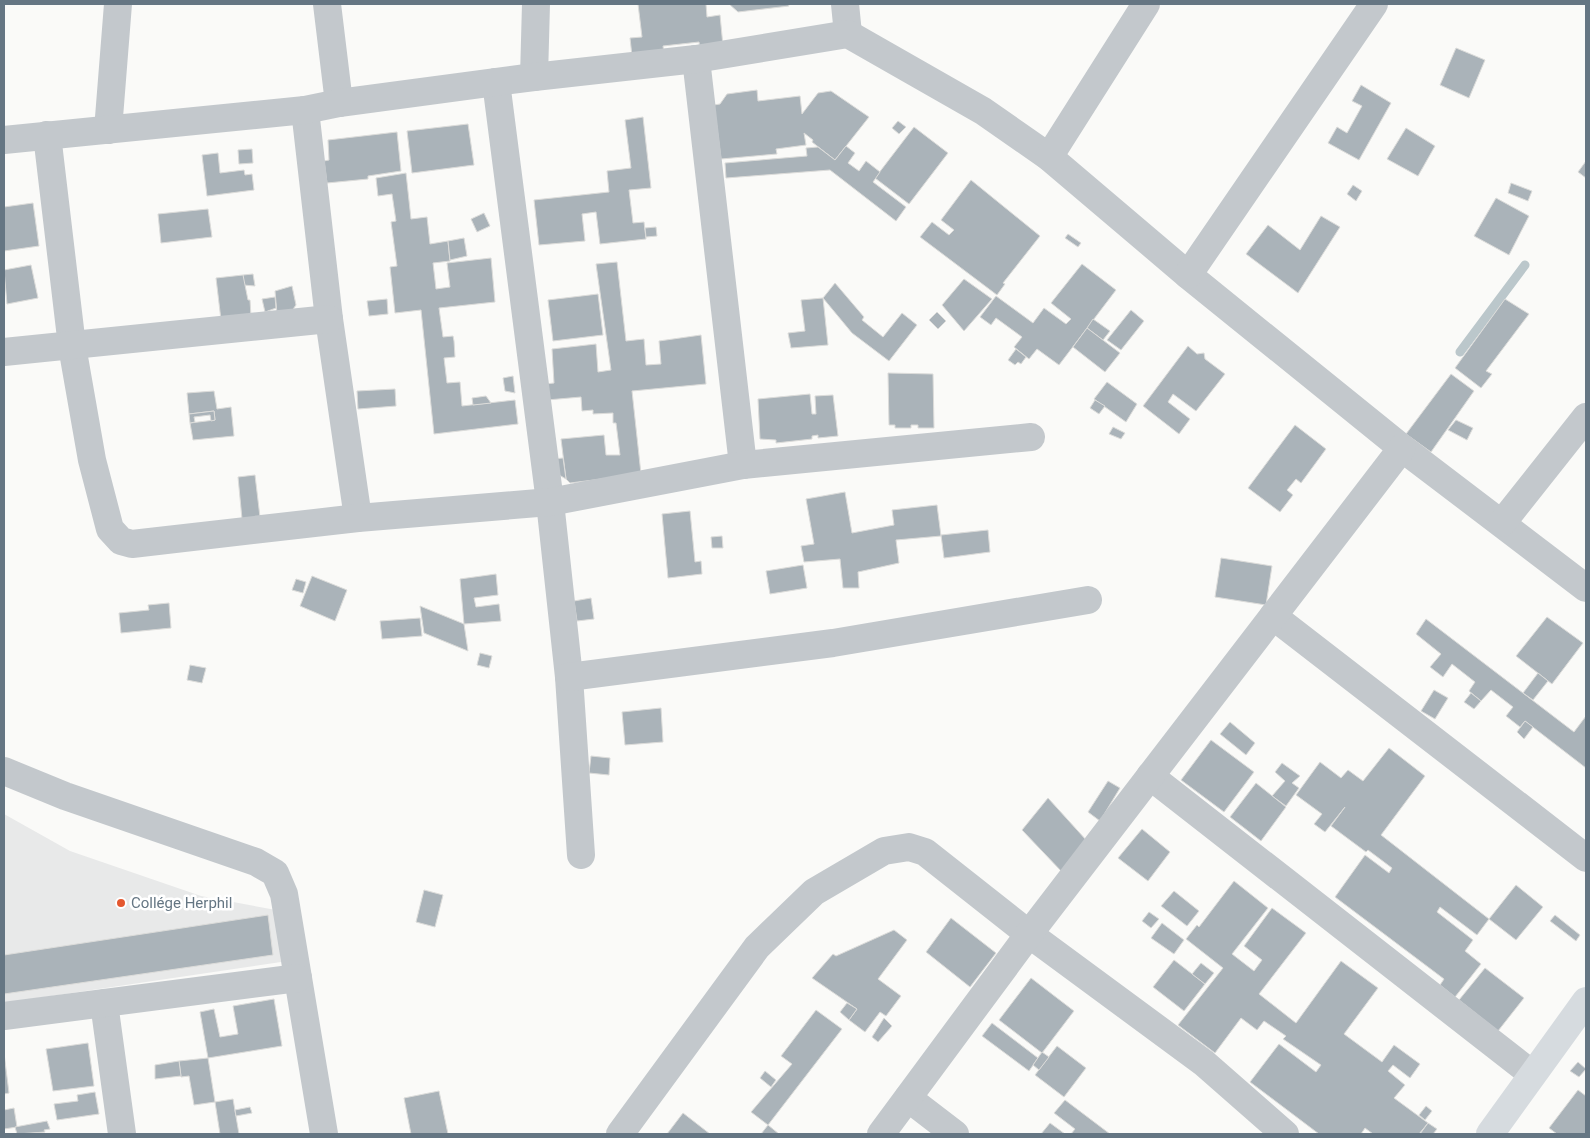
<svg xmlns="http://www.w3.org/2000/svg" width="1590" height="1138" font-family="Roboto,sans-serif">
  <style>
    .built { fill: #e8e9e9 }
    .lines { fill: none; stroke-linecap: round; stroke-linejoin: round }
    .stream { stroke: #bbc7cb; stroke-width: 9 }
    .building { fill: #aab3b9; stroke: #dcdcda }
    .minor { stroke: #c3c8cc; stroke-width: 28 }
    .major { stroke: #d6dbdf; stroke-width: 28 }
    .poi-dot { fill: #e4572e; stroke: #fff; stroke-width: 2 }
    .labels { text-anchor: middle; stroke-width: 5; stroke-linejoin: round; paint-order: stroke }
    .poi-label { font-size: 15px; fill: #657683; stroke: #fff; text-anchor: start }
  </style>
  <rect width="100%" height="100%" fill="#fafaf8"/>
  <polygon class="built" points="4,814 70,851 201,896 276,910 281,962 4,1003"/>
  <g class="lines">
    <polyline class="stream" points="1460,352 1525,265"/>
  </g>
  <g class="building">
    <polygon points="638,4 706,4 707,17 720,15 723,46 700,49 699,42 663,46 664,53 632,56 630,38 642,37"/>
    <polygon points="729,4 788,4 789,6 738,12"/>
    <polygon points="1456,48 1485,60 1469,98 1440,85"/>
    <polygon points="1361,85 1391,103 1359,160 1328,143 1337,127 1347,133 1362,106 1352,101"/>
    <polygon points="757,90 758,101 800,96 802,114 818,93 831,91 869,117 835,160 812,142 813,140 804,133 806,145 776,149 777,154 721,159 714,105 720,104 727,94"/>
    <polygon points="643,117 651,188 629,190 633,223 644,222 646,239 600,244 596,212 582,214 585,241 539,245 534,200 609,192 607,171 631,168 625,120"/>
    <polygon points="898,121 906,127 899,134 892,128"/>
    <polygon points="468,124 474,165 412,173 407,131"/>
    <polygon points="914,127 948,153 909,204 875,178"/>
    <polygon points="1406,128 1435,146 1418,176 1387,159"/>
    <polygon points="397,132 401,171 368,176 368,179 327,183 324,161 329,160 328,140"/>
    <polygon points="846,146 855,153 848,163 859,171 866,161 880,172 873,182 906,207 896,221 830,170 726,178 725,163 807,156 806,148 818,147 835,160"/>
    <polygon points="252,149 253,163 239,164 238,150"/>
    <polygon points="218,153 220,173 244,170 245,175 252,174 254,190 207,196 202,155"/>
    <polygon points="1586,161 1586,178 1578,172"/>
    <polygon points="406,173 411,219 427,217 430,244 448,241 450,261 433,263 436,289 450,287 447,263 491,258 495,302 439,308 443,337 453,336 454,341 455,357 444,358 447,383 460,382 462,406 515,400 518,424 434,434 421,310 395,313 390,267 397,266 391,222 396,221 392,194 378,196 376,178"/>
    <polygon points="971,180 1040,236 1003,283 1005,284 997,295 920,237 932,222 949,235 954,230 941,220"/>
    <polygon points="1511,183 1532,191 1528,201 1508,193"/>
    <polygon points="1353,185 1362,191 1356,201 1347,194"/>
    <polygon points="1496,198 1529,216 1509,255 1474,236"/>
    <polygon points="33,203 39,246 4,251 4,261 4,207"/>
    <polygon points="208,209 212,237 161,243 158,214"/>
    <polygon points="484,213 490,226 477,232 471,219"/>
    <polygon points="1321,216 1340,227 1298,293 1246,254 1268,225 1300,250"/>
    <polygon points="656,227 657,236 646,237 645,228"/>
    <polygon points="1068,234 1081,243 1078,247 1065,238"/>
    <polygon points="464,238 467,256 450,260 448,241"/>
    <polygon points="617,262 626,341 644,339 646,365 661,364 659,341 701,335 706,384 632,391 641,474 570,483 566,479 561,439 604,435 606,455 620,455 616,423 613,423 613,413 593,414 593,410 582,411 581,397 547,400 546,384 554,383 552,349 596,344 598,372 611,370 596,264"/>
    <polygon points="1082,264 1116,290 1059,365 1037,349 1029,359 1014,347 1022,337 996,318 991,325 980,317 996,296 1033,323 1044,308 1066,324 1071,319 1051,303"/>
    <polygon points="31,265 38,298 7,304 4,270"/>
    <polygon points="253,274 255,286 243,285 243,275"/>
    <polygon points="243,275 248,300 250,300 251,317 221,320 216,278"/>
    <polygon points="964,279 992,299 964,331 942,305"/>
    <polygon points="835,283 864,317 862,320 883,337 902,313 917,325 889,361 852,333 823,298"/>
    <polygon points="292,286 296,305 291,312 277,314 275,291"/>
    <polygon points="598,294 603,335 553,341 548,300"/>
    <polygon points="275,297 276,308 265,312 262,299"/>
    <polygon points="823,298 828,345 791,348 788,333 805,331 801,300"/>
    <polygon points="387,299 388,314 369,316 367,301"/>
    <polygon points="1505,299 1529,314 1486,371 1492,374 1481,388 1455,368"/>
    <polygon points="1131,310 1144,321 1121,350 1107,340"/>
    <polygon points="937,312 946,321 938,329 929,320"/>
    <polygon points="1093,319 1110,331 1103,340 1087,328"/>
    <polygon points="1087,328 1120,353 1105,372 1073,347"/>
    <polygon points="1188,346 1197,354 1204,353 1205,359 1225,374 1196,411 1173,394 1168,402 1190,419 1179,434 1143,406"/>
    <polygon points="1016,349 1026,357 1021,364 1018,362 1015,365 1008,360"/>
    <polygon points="888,373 933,374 934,428 918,428 918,425 911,425 911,428 895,428 895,425 889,425"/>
    <polygon points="1451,374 1474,391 1431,452 1406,434"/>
    <polygon points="513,376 515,393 505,391 503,378"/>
    <polygon points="1107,382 1137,404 1126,422 1094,399"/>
    <polygon points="395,389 396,406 358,409 357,391"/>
    <polygon points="214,391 217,409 231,407 234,436 193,440 190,423 215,420 214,411 189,414 187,393"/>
    <polygon points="810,394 812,414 816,414 815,396 833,395 838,436 818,438 818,435 812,436 812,439 776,443 776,440 760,439 758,399"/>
    <polygon points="486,396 491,403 473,405 472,398"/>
    <polygon points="1095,400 1105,406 1099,414 1090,408"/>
    <polygon points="214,411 215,420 211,421 210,415 194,417 195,422 190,423 189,414"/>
    <polygon points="1456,420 1473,428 1467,440 1448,430"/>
    <polygon points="1295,425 1326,449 1301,483 1296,479 1287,490 1293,495 1280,512 1248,488"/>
    <polygon points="1113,427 1125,433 1121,439 1109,434"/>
    <polygon points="563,458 566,479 554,472 553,459"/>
    <polygon points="255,475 260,517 242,519 238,477"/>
    <polygon points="845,492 852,533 894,525 892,510 937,505 941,536 896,540 899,563 858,572 859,588 843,588 840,559 804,562 801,546 814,544 806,499"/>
    <polygon points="690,511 695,562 701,561 702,574 668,578 662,514"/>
    <polygon points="988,530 990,552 944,558 941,535"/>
    <polygon points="722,536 723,548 712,548 711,537"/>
    <polygon points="1221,558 1272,566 1266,605 1215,597"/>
    <polygon points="803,565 807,588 770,594 766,571"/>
    <polygon points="496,574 498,595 474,598 476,607 499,604 501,621 464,624 460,579"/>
    <polygon points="312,576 347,590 335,621 300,606"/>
    <polygon points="296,579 306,582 303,593 292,590"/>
    <polygon points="591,598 594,619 577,621 574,601"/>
    <polygon points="169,603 171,628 121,633 119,613 149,610 148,605"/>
    <polygon points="420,606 464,624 468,651 424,633"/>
    <polygon points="1547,617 1583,643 1552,684 1516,656"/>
    <polygon points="420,618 422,636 382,639 380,621"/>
    <polygon points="1426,619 1574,732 1586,716 1586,768 1525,721 1520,727 1506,716 1513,707 1491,690 1481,701 1469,691 1475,682 1452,664 1443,677 1430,667 1441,654 1416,634"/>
    <polygon points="480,653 492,656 489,668 477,665"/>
    <polygon points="190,665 206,668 202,683 187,680"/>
    <polygon points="1538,673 1548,681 1533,700 1523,693"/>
    <polygon points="1434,690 1448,698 1435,719 1421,711"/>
    <polygon points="1471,693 1481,701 1474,709 1464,702"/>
    <polygon points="661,708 663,742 625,745 622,712"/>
    <polygon points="1525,721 1533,727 1524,739 1517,732"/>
    <polygon points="1230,722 1255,743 1246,755 1220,734"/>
    <polygon points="1211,740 1254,772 1224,812 1181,780"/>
    <polygon points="1389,748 1425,776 1381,835 1489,919 1477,935 1440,907 1437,912 1473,940 1465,951 1481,964 1455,997 1440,985 1444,979 1335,897 1365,855 1389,873 1392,868 1368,850 1366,852 1331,826 1345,807 1325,832 1314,824 1322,814 1296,795 1320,762 1341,778 1348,770 1363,781"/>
    <polygon points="591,756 610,758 609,775 589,773"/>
    <polygon points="1282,763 1300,776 1292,783 1299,788 1286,806 1272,796 1285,781 1275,772"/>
    <polygon points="1108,781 1120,788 1100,821 1088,812"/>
    <polygon points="1256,783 1286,807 1261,841 1230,817"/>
    <polygon points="1048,798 1087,841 1063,873 1022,830"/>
    <polygon points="1142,829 1170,852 1148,881 1118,858"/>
    <polygon points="1234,881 1268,908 1232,954 1254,971 1262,960 1244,946 1272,908 1306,933 1259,994 1296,1023 1341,961 1378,988 1344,1034 1382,1062 1394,1045 1420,1064 1410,1078 1393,1065 1388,1071 1405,1085 1394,1098 1428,1123 1419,1134 1373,1134 1365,1128 1361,1134 1319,1134 1250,1082 1279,1044 1316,1072 1321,1065 1283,1039 1286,1036 1264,1021 1257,1030 1241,1018 1215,1053 1178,1025 1223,968 1186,939 1197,925 1199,927"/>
    <polygon points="1516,885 1543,907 1516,940 1489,919"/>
    <polygon points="424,890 443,895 435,927 416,922"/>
    <polygon points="1174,891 1199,911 1187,926 1161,906"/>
    <polygon points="1149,912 1159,919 1151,928 1142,921"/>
    <polygon points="268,915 273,955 4,994 4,955"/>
    <polygon points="1555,915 1580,935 1576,941 1550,921"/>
    <polygon points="951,918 996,953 970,987 926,952"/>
    <polygon points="1162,923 1184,940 1174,954 1151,938"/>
    <polygon points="894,930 907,940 878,979 901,996 886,1016 880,1012 865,1032 849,1020 857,1009 812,978 833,954 836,956"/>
    <polygon points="1174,960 1205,984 1184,1011 1153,987"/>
    <polygon points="1201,963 1214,973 1205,984 1192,974"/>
    <polygon points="1485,968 1524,998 1498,1031 1459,1000"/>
    <polygon points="1031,978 1074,1011 1042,1053 999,1020"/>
    <polygon points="274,999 282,1046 208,1058 200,1012 214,1009 220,1037 238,1034 233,1006"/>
    <polygon points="847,1003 857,1009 849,1020 840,1012"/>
    <polygon points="816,1010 842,1029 768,1125 751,1112 792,1064 781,1056"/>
    <polygon points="884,1018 892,1026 878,1042 872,1037"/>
    <polygon points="992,1023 1038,1058 1029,1071 982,1036"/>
    <polygon points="88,1043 94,1086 53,1091 46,1049"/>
    <polygon points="1057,1046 1086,1068 1064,1097 1035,1075"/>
    <polygon points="1042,1052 1049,1057 1039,1070 1033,1065"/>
    <polygon points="4,1053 9,1093 4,1094"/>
    <polygon points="208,1058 215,1102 194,1105 189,1076 181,1077 179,1061"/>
    <polygon points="179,1061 181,1076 155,1079 155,1065"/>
    <polygon points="1578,1062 1586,1069 1579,1077 1570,1071"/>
    <polygon points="765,1071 776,1080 771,1087 760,1078"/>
    <polygon points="1578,1090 1586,1096 1586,1134 1557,1134 1549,1128"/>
    <polygon points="439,1091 448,1134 411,1134 404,1098"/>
    <polygon points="95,1092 99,1114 57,1120 54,1104 78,1101 77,1095"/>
    <polygon points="233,1099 239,1134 220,1134 215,1102"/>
    <polygon points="1065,1100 1110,1134 1071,1134 1075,1129 1054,1113"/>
    <polygon points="1426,1106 1432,1111 1425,1120 1419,1115"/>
    <polygon points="250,1107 252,1113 236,1116 235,1110"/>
    <polygon points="14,1108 17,1127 4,1129 4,1110"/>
    <polygon points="683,1113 710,1134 667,1134"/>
    <polygon points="47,1121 50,1129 44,1130 45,1132 17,1134 15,1127"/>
    <polygon points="1050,1123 1065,1134 1041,1134"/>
    <polygon points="1428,1123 1437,1129 1433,1134 1420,1134"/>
    <polygon points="768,1125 779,1134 761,1134"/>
  </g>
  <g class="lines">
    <g class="minor">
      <polyline points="327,4 339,103"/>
      <polyline points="845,4 848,34"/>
      <polyline points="696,59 743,465"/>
      <polyline points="534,77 536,4"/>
      <polyline points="496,82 550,502 569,677 581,855"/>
      <polyline points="305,110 329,319 358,518"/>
      <polyline points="108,130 118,4"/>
      <polyline points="47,135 72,346 92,460 110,529 121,541 132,544 358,518 550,502 743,465 1031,437"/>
      <polyline points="4,140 305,110 339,103 534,77 696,59 848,34 983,111 1049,157 1188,275 1402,448 1586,588"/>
      <polyline points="1049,157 1146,4"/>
      <polyline points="1188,275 1374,4"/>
      <polyline points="4,352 329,319"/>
      <polyline points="1502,523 1586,417"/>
      <polyline points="1273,616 1586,858"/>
      <polyline points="569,677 833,643 1088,600"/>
      <polyline points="4,771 65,796 256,862 275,873 284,894 324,1134"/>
      <polyline points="1150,776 1532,1074"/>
      <polyline points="104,1003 122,1134"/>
      <polyline points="4,1016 298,978"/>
      <polyline points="908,1098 955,1134"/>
      <polyline points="620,1134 757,947 814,892 884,851 909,847 925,852 1029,934 1204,1063 1285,1134"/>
      <polyline points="881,1134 1029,934 1402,448"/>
    </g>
    <polyline class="major" points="1490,1134 1586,1001"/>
  </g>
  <circle class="poi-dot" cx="121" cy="903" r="5"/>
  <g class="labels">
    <g class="poi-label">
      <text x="131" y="908">Collége Herphil</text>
    </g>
  </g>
  <rect width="1590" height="1138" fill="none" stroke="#657683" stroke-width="10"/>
</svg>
